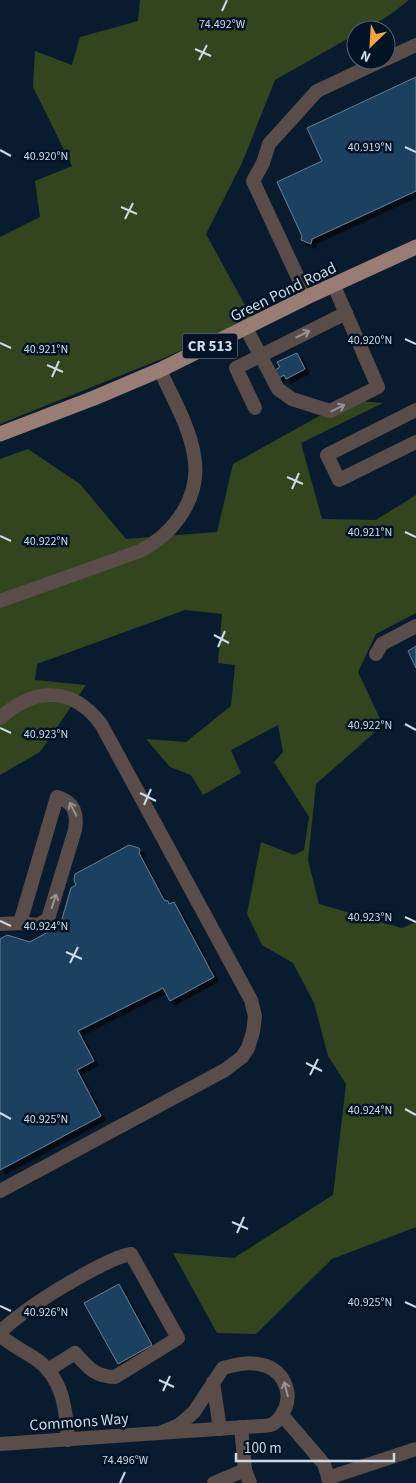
<svg xmlns="http://www.w3.org/2000/svg" width="416" height="1483" font-family="'Source Sans 3',sans-serif">
  <style>
    .green { fill: #32451f }
    .building { fill: #1f4060; stroke: #687e95; filter: url(#shadow) }
    .lines { fill: none; stroke-linecap: round; stroke-linejoin: round }
    .minor { stroke: #5a4c48; stroke-width: 14 }
    .major { stroke: #997d74; stroke-width: 15 }
    .oneway { stroke: #949397 }
    .ticks { fill: none; stroke: #cddae6; stroke-width: 2 }
    .labels { text-anchor: middle; stroke-width: 5; stroke-linejoin: round; paint-order: stroke }
    .shield { fill: #021325; stroke: #909eac; stroke-width: 1 }
    .shield-label { font-size: 15px; font-weight: bold; fill: #cddae6 }
    .street-label { font-size: 16px; fill: #cddae6; stroke: #021325 }
    .ticks-label { font-size: 12px; text-anchor: middle; fill: #cddae6; stroke: #021325; stroke-width: 5; stroke-linejoin: round; paint-order: stroke }
  </style>
  <defs>
    <filter id="shadow"><feDropShadow dx="4.5" dy="4.5" stdDeviation="0" flood-color="#0009"/></filter>
  </defs>
  <rect width="100%" height="100%" fill="#091c2f"/>
  <g class="green">
    <path d="M140 0H409C396 10 372 30 356 30V34L275 80 242 163 206 234 252 318 169 356 0 424V237L40 217 35 181 72 166 33 87 35 51 72 65 80 37 138 21Z"/>
    <polygon points="348,400 383,403 301,443 322,519 376,520 416,495 416,613 376,634 358,672 383,725 316,784 308,860 319,904 402,928 416,922 416,1227 332,1259 256,1334 217,1333 173,1253 234,1258 333,1195 346,1084 328,1056 314,1003 293,963 262,945 247,914 261,842 294,855 304,850 309,817 274,762 283,752 278,725 231,750 241,773 203,795 191,775 170,767 146,739 186,742 231,706 235,665 218,663 222,614 185,610 37,664 35,680 86,685 40,752 0,775 0,459 28,449 80,484 126,539 217,532 233,464"/>
  </g>
  <g class="building">
    <polygon points="416,77 416,191 312,239 311,244 301,240 302,236 277,182 322,161 307,128"/>
    <polygon points="297,353 305,369 286,379 284,375 279,378 275,370 280,367 277,362"/>
    <polygon points="416,646 416,668 408,651"/>
    <polygon points="129,845 139,848 140,850 139,853 164,900 168,901 169,904 174,902 214,977 170,1001 163,988 78,1031 94,1061 77,1070 101,1116 0,1170 0,939 7,935 30,942 64,923 62,919 71,888 76,885 74,880 75,874"/>
    <polygon points="119,1284 152,1345 118,1364 84,1303"/>
  </g>
  <g class="lines">
    <g class="minor">
      <polyline points="386,59 416,45"/>
      <polyline points="307,297 253,181 263,163 269,144 317,91 383,60"/>
      <polyline points="246,328 278,389 292,399 330,411 378,387 334,286"/>
      <polyline points="255,408 236,368 346,313"/>
      <polyline points="416,410 327,455 339,480 416,442"/>
      <path d="M0 601 140 551C175 533 202 496 194 455 189 425 172 397 160 370"/>
      <polyline points="376,654 382,644 416,626"/>
      <path d="M0 718C35 687 72 686 101 724L251 1000 255 1016 253 1032 248 1048 242 1057 225 1070 0 1191"/>
      <path d="M0 924 20 923 38 925 48 919 75 830C78 813 74 802 57 797L20 923"/>
      <path d="M0 1332C28 1306 62 1286 96 1268 108 1262 118 1256 131 1254L178 1338 115 1377C95 1377 88 1367 75 1353L48 1370"/>
      <path d="M0 1335C10 1345 24 1351 36 1359 63 1378 66 1409 68 1440"/>
      <polyline points="213,1382 220,1429"/>
      <polyline points="282,1415 324,1464 330,1483"/>
      <polyline points="241,1427 245,1470 250,1483"/>
      <path d="M0 1444 261 1426C264 1426 269 1426 273 1424 278 1421 282 1415 285 1409 293 1389 281 1367 258 1364 245 1362 235 1365 223 1368L194 1412 179 1425 160 1433"/>
      <polyline points="328,1478 416,1449"/>
      <polyline points="214,1483 245,1470"/>
    </g>
    <polyline class="major" points="0,434 94,398 160,370 307,297 416,247"/>
  </g>
  <defs><path id="oneway-shaft" d="M-6 0H5M1.5-3L5.5 0L1.5 3" fill="none" stroke-width="1.6" stroke-linecap="round" stroke-linejoin="round" transform="scale(1.25)"/></defs>
  <g class="oneway">
    <use href="#oneway-shaft" transform="translate(303 334) rotate(-26)"/>
    <use href="#oneway-shaft" transform="translate(338 408) rotate(-27)"/>
    <use href="#oneway-shaft" transform="translate(73 809) rotate(-117)"/>
    <use href="#oneway-shaft" transform="translate(54 901) rotate(-72)"/>
    <use href="#oneway-shaft" transform="translate(286 1389) rotate(-104)"/>
  </g>
  <path class="ticks" d="M222 11 227 0M195 49 211 56M199 60 207 45M405 147 416 152M0 150 11 156M121 207 137 214M125 219 133 203M405 339 416 344M0 343 11 348M47 365 63 372M52 377 59 361M287 477 303 484M292 489 299 473M405 532 416 537M0 536 11 541M214 635 229 643M218 647 225 631M405 724 416 730M0 728 11 733M140 793 156 801M144 805 151 789M405 917 416 922M0 921 11 926M66 952 82 959M70 963 78 947M306 1063 322 1071M310 1075 318 1059M405 1109 416 1115M0 1113 11 1119M232 1222 248 1229M237 1233 244 1217M405 1302 416 1307M0 1306 11 1311M159 1380 174 1387M163 1391 170 1376M120 1483 125 1472"/>
  <g class="labels">
    <rect class="shield" x="182.5" y="333.5" width="55" height="25" rx="4"/>
    <g class="shield-label">
      <text x="210" y="351">CR 513</text>
    </g>
    <g class="street-label">
      <text transform="translate(283 291) rotate(-26)" y="6">Green Pond Road</text>
      <text transform="translate(79 1421) rotate(-4)" y="6">Commons Way</text>
    </g>
  </g>
  <g class="ticks-label">
    <text x="222" y="28">74.492°W</text>
    <text x="370" y="151">40.919°N</text>
    <text x="46" y="160">40.920°N</text>
    <text x="370" y="344">40.920°N</text>
    <text x="46" y="353">40.921°N</text>
    <text x="370" y="536">40.921°N</text>
    <text x="46" y="545">40.922°N</text>
    <text x="370" y="729">40.922°N</text>
    <text x="46" y="738">40.923°N</text>
    <text x="370" y="921">40.923°N</text>
    <text x="46" y="930">40.924°N</text>
    <text x="370" y="1114">40.924°N</text>
    <text x="46" y="1123">40.925°N</text>
    <text x="370" y="1306">40.925°N</text>
    <text x="46" y="1316">40.926°N</text>
    <text x="125" y="1464">74.496°W</text>
  </g>
  <g transform="translate(371 45) rotate(205)"><circle r="24" fill="#021325" stroke="#536372"/>
  <path d="M0-4L9 19L0 12L-9 19Z" fill="#f4a444"/>
  <text y="-8" font-size="14" font-weight="bold" text-anchor="middle" fill="#cddae6">N</text>
  </g>
  <path d="M236 1453v8h158v-8" fill="none" stroke="#cddae6" stroke-width="2.5"/>
  <text x="244" y="1453" font-size="15" fill="#cddae6" stroke="#021325" stroke-width="4" paint-order="stroke">100 m</text>
</svg>
